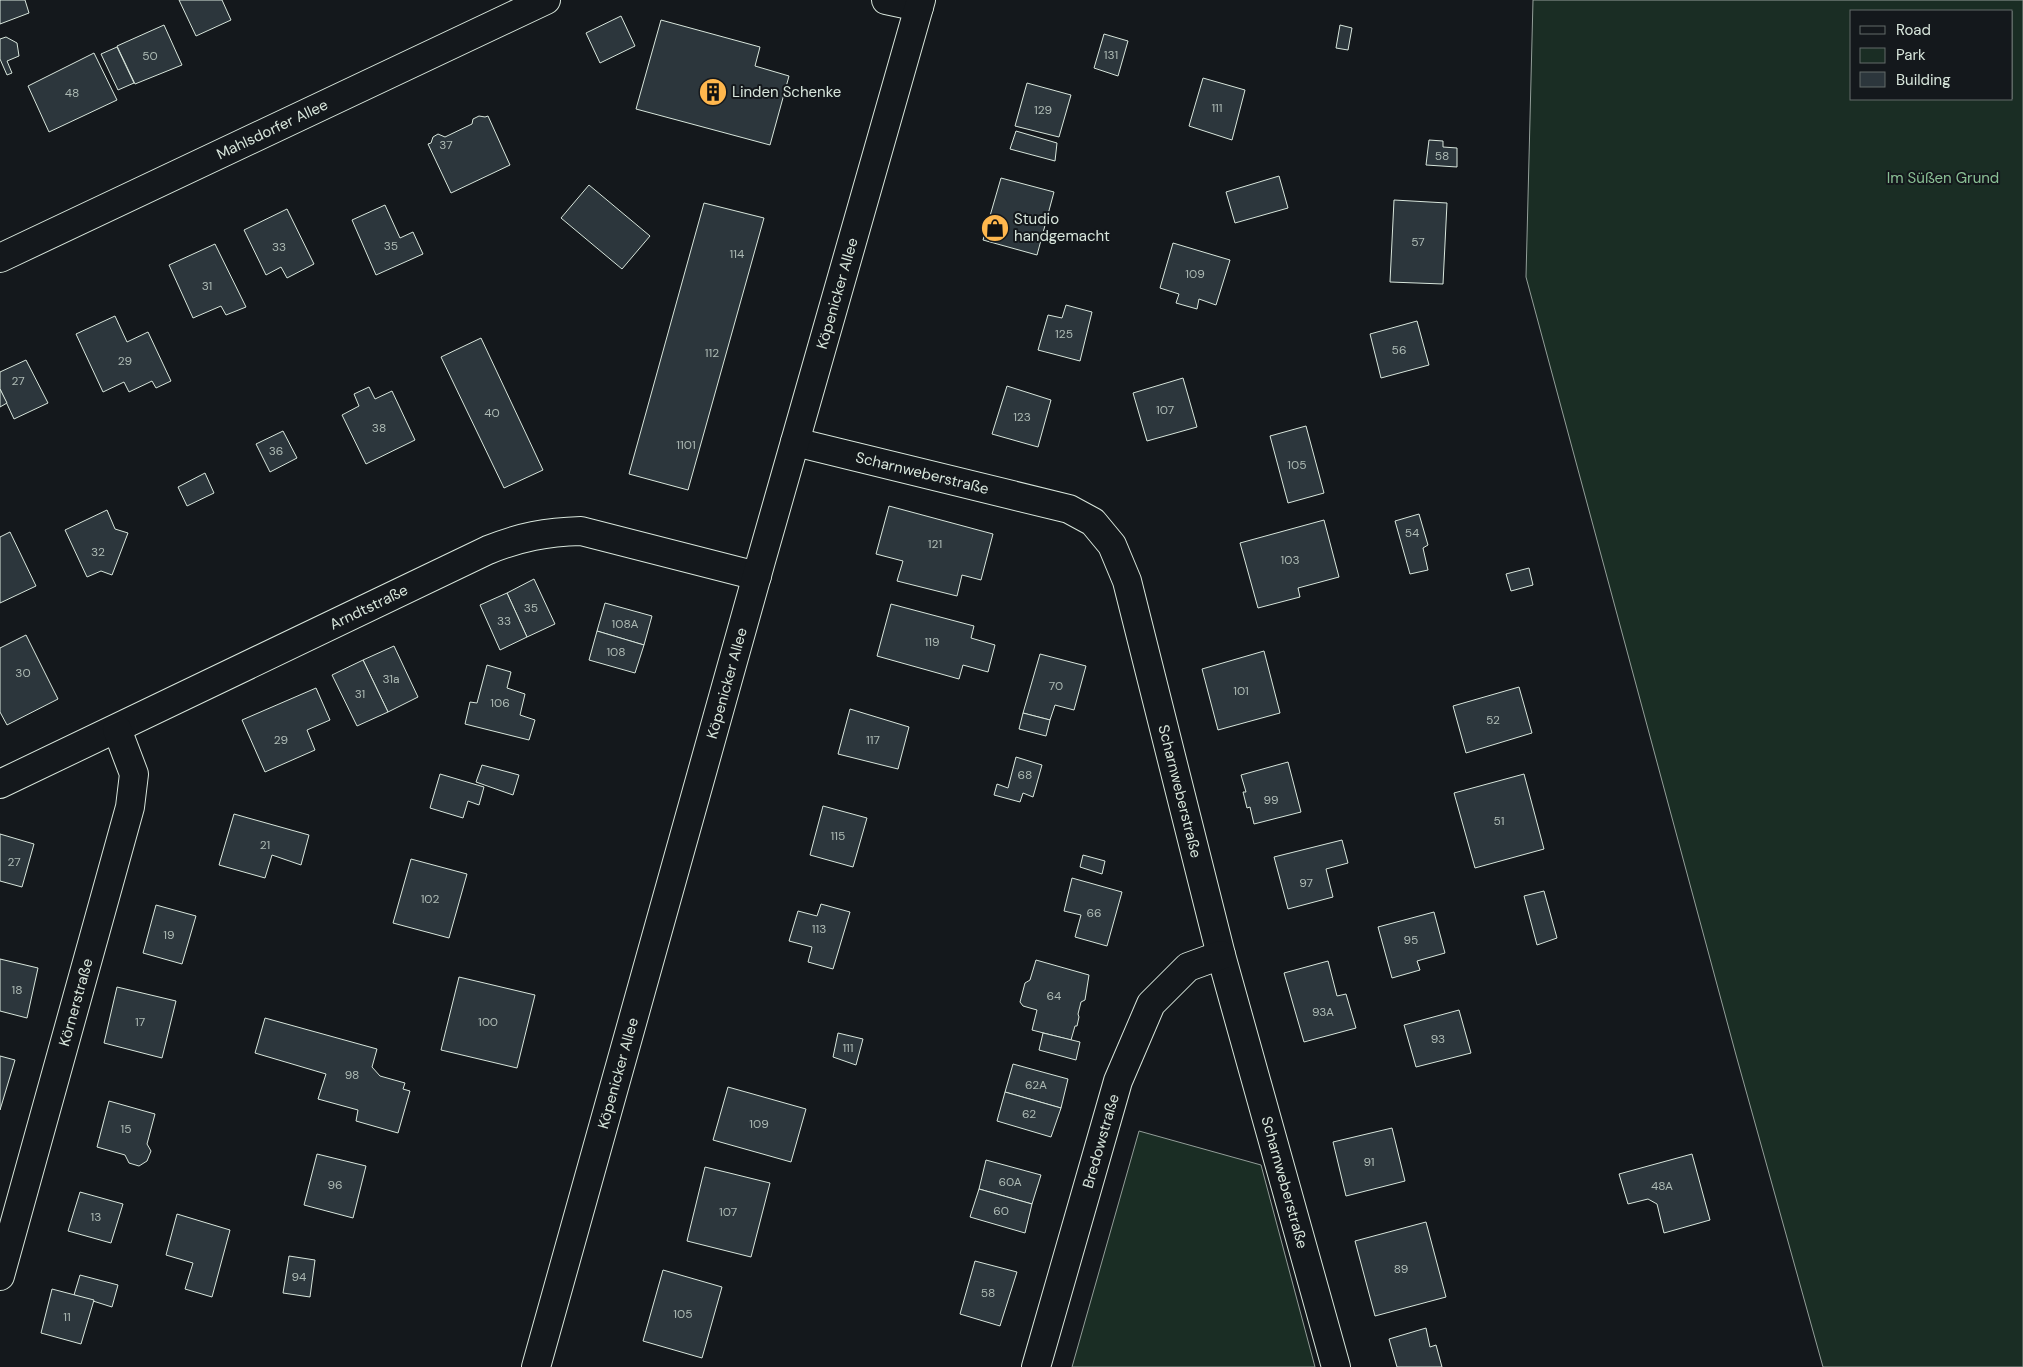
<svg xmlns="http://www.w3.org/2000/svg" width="2023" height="1367" font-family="'DM Sans',sans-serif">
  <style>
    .green { fill: #1a2d24; stroke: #939e99; fill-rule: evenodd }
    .building { fill: #2c363c; stroke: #d8e6dc }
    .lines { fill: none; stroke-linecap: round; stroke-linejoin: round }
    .minor-casing { stroke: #d8e6dc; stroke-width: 30 }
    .tertiary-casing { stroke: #d8e6dc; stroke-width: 30 }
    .minor { stroke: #14181c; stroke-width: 28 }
    .tertiary { stroke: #14181c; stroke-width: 28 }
    .labels { text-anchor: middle; stroke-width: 4; stroke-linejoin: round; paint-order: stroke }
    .number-label { font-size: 12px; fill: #adbab4 }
    .poi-label { font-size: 15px; fill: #d8e6dc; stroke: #14181c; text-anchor: start }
    .street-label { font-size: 15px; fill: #d8e6dc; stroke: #14181c }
    .park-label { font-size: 15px; fill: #8ac095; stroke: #14181c }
  </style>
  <rect width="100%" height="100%" fill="#14181c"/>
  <g class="green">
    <path d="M1533 0H2023V1367H1823L1736 1055 1526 277ZM1852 11H2012V99H1852Z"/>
    <polygon points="1139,1131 1261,1165 1315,1367 1072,1367"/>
  </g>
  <g class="building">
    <polygon points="0,0 25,0 29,13 0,24"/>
    <polygon points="179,0 222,0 231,20 196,36"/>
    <polygon points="621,16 635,46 600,63 586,33"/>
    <polygon points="661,20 760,47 755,66 789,76 770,145 636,109"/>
    <polygon points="164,25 182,65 135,84 117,46"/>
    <polygon points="1340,25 1352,28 1348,50 1336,48"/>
    <polygon points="1104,34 1128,41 1118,76 1094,68"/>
    <polygon points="6,37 17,43 19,56 7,61 12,73 7,75 0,59 0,39"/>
    <polygon points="117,47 134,83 118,90 101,54"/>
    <polygon points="94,53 117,100 49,132 28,86"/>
    <polygon points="1203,78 1245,90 1232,140 1189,126"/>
    <polygon points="1027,83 1071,95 1059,137 1015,126"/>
    <polygon points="479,116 485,117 488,116 510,165 451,193 428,144 431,143 433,137 438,134 445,137 472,124 473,119"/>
    <polygon points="1016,131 1057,143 1055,161 1010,149"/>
    <polygon points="1429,140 1443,141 1443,147 1457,148 1457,167 1426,165"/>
    <polygon points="1279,176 1288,208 1235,223 1226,192"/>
    <polygon points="1001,178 1054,192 1037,255 983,240"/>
    <polygon points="589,185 650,236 622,269 561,218"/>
    <polygon points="1394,200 1447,203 1443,284 1390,282"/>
    <polygon points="704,203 764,218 688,490 629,474"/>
    <polygon points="385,205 400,238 413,232 423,254 376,275 352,220"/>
    <polygon points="287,209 314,264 287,278 281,267 266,275 244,230"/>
    <polygon points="1173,243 1230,260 1216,305 1199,299 1197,309 1176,303 1179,294 1160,288"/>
    <polygon points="215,244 246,307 226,315 221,306 193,318 169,265"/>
    <polygon points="1066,305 1092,312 1080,361 1038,350 1048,315 1062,318"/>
    <polygon points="115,316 127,342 148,332 171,381 156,388 152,381 129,392 124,382 103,392 76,334"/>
    <polygon points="1417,321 1429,365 1381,378 1370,334"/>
    <polygon points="481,338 543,470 504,488 441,357"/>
    <polygon points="26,360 48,403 14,419 0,389 0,372"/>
    <polygon points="1183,378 1197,427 1147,441 1133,393"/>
    <polygon points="1007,386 1051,400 1038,447 992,434"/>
    <polygon points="369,387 375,399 392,391 415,440 366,464 342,415 359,406 354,394"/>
    <polygon points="0,389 7,403 0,407"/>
    <polygon points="1306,426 1324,493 1288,503 1270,436"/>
    <polygon points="283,431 297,458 270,472 256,444"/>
    <polygon points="205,473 214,493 187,506 178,487"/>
    <polygon points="889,506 993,534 981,580 962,575 957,596 897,581 903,561 876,554"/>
    <polygon points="107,510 115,529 128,533 112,575 101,571 87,577 65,530"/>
    <polygon points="1419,514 1428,545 1423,548 1428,570 1410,574 1395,521"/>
    <polygon points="1324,520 1339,577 1298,588 1300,597 1258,608 1240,543"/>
    <polygon points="10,532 36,586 0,603 0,537"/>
    <polygon points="1529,568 1533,585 1511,591 1506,574"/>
    <polygon points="534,579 555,624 527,637 507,593"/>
    <polygon points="507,593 527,637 500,650 480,605"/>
    <polygon points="605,603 652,616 644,645 597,631"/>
    <polygon points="891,604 974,626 971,638 995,645 988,672 963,665 959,679 877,656"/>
    <polygon points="597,631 644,645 635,673 589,660"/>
    <polygon points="26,635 58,699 7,725 0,712 0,648"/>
    <polygon points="394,646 418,697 388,712 363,660"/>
    <polygon points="1264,651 1280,713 1218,730 1202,669"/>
    <polygon points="1040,654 1086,666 1074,710 1055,705 1050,720 1023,713"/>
    <polygon points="363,660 388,712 357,726 332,675"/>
    <polygon points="487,665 511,672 507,688 525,694 520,715 535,720 529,740 465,724 470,702 477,703"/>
    <polygon points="1519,687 1532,733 1466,753 1453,706"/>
    <polygon points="316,688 330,720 307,730 315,750 265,772 242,720"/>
    <polygon points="850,709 909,727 898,769 838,754"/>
    <polygon points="1023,713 1050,720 1046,736 1019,729"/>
    <polygon points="1016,757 1042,765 1033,797 1023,793 1020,802 994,795 997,784 1008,788"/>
    <polygon points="1288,762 1301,812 1254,824 1250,807 1247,808 1243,792 1246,792 1241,775"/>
    <polygon points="482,765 519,775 513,795 476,782"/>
    <polygon points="440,774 484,787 479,805 468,801 463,818 430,808"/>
    <polygon points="1524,774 1544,849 1475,868 1454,793"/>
    <polygon points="823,806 867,818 853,867 810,855"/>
    <polygon points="234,814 309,835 301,865 272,855 265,878 219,865"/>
    <polygon points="0,834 34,844 22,887 0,881"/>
    <polygon points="1342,840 1348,863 1326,869 1333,897 1288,909 1274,857"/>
    <polygon points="1083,855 1105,861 1102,874 1080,867"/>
    <polygon points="411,859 467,874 449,938 393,923"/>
    <polygon points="1072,878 1122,892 1107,946 1075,937 1081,915 1064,911"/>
    <polygon points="1544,891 1557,938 1537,945 1524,896"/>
    <polygon points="821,904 850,912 833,969 808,962 812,947 789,941 798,911 817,916"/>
    <polygon points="156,905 196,916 182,964 143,953"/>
    <polygon points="1434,912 1445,953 1417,961 1420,970 1392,978 1378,927"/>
    <polygon points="0,959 38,968 27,1018 0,1011"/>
    <polygon points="1036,960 1089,975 1085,1000 1081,1002 1078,1014 1079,1017 1077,1026 1075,1026 1071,1040 1032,1030 1037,1010 1023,1006 1020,1002 1025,983 1030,980"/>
    <polygon points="1328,961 1337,996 1346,994 1356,1028 1304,1042 1284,973"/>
    <polygon points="459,977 535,995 517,1068 441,1050"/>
    <polygon points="117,987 176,1001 162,1058 104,1043"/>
    <polygon points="1459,1010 1471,1053 1416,1067 1404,1025"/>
    <polygon points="265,1018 377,1049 372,1067 380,1076 405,1083 403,1089 410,1091 398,1133 356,1121 358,1110 318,1099 326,1074 255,1053"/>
    <polygon points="838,1033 863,1039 856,1065 833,1057"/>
    <polygon points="1043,1033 1080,1042 1076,1060 1039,1050"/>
    <polygon points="0,1056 15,1060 0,1110"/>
    <polygon points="1013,1064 1068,1079 1061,1108 1005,1092"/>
    <polygon points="728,1087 806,1109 791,1162 713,1140"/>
    <polygon points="1005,1092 1061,1108 1051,1137 997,1121"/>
    <polygon points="109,1101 155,1114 147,1144 151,1151 147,1161 139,1166 129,1163 125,1155 97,1147"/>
    <polygon points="1392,1128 1405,1181 1346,1196 1333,1142"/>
    <polygon points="317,1154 366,1166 353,1218 304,1205"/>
    <polygon points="1692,1154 1710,1220 1664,1233 1657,1204 1648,1199 1628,1204 1619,1174"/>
    <polygon points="986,1160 1041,1175 1032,1204 979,1189"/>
    <polygon points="705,1167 770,1183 751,1257 687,1241"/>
    <polygon points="979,1189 1032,1204 1025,1233 970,1217"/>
    <polygon points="80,1192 123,1204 111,1243 68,1231"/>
    <polygon points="177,1214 230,1230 212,1297 185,1289 193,1263 166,1255"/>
    <polygon points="1426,1222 1446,1297 1375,1316 1355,1241"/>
    <polygon points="289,1256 315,1260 310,1297 283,1293"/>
    <polygon points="975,1261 1017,1272 1000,1326 960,1314"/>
    <polygon points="663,1270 722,1287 702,1358 643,1341"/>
    <polygon points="80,1275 118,1285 112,1307 74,1295"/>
    <polygon points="52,1289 94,1300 81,1344 41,1333"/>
    <polygon points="1426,1328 1430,1347 1436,1345 1442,1367 1397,1367 1389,1339"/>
  </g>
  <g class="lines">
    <defs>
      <g id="minor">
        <polyline points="886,0 919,7"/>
        <path id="s1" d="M0 258 546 0"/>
        <path id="s2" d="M795 442 1069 509 1093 522 1112 545 1127 581 1221 955 1336 1367"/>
        <path id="s3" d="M0 784 488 550C520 537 546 532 581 531L757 576"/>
        <path id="s4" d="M0 1276 130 807 134 774 117 729"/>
        <path id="s5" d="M1036 1367 1118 1081 1151 1004 1188 967 1221 955"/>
      </g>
      <g id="tertiary">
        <path id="s6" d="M536 1367 761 561 921 0"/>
      </g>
    </defs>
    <use href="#minor" class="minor-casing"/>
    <use href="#tertiary" class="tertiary-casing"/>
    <use href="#minor" class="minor"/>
    <use href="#tertiary" class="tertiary"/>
  </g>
  <defs>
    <symbol id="building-disc" viewBox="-11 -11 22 22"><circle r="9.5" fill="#ffb74d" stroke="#14181c"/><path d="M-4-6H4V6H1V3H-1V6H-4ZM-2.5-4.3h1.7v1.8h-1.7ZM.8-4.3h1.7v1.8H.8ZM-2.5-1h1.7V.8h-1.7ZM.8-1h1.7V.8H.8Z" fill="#111"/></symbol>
    <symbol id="shop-disc" viewBox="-11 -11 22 22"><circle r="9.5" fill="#ffb74d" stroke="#14181c"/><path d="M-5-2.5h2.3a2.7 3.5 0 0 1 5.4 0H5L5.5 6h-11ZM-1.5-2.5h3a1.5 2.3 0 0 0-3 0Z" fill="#111"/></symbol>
  </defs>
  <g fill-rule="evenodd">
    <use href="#building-disc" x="697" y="76" width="32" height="32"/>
    <use href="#shop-disc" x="979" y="212" width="32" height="32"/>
  </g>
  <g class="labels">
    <g class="number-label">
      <text x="1111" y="59">131</text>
      <text x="150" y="60">50</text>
      <text x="72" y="97">48</text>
      <text x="1217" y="112">111</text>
      <text x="1043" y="114">129</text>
      <text x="446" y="149">37</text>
      <text x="1442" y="160">58</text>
      <text x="1418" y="246">57</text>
      <text x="391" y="250">35</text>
      <text x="279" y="251">33</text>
      <text x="737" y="258">114</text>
      <text x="1195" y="278">109</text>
      <text x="207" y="290">31</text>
      <text x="1064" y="338">125</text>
      <text x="1399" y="354">56</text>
      <text x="712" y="357">112</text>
      <text x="125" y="365">29</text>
      <text x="18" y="385">27</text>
      <text x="1165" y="414">107</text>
      <text x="492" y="417">40</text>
      <text x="1022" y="421">123</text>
      <text x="379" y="432">38</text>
      <text x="686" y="449">1101</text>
      <text x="276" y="455">36</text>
      <text x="1297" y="469">105</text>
      <text x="1412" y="537">54</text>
      <text x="935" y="548">121</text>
      <text x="98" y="556">32</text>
      <text x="1290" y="564">103</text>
      <text x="531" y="612">35</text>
      <text x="504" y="625">33</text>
      <text x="625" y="628">108A</text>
      <text x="932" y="646">119</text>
      <text x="616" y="656">108</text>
      <text x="23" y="677">30</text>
      <text x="391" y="683">31a</text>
      <text x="1056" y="690">70</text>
      <text x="1241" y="695">101</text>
      <text x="360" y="698">31</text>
      <text x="500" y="707">106</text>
      <text x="1493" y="724">52</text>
      <text x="281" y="744">29</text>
      <text x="873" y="744">117</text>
      <text x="1025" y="779">68</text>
      <text x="1271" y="804">99</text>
      <text x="1499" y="825">51</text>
      <text x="838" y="840">115</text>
      <text x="265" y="849">21</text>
      <text x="14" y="866">27</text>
      <text x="1306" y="887">97</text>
      <text x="430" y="903">102</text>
      <text x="1094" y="917">66</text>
      <text x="819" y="933">113</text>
      <text x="169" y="939">19</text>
      <text x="1411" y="944">95</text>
      <text x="17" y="994">18</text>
      <text x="1054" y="1000">64</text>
      <text x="1323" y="1016">93A</text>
      <text x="140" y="1026">17</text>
      <text x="488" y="1026">100</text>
      <text x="1438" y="1043">93</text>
      <text x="848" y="1052">111</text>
      <text x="352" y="1079">98</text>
      <text x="1036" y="1089">62A</text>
      <text x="1029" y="1118">62</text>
      <text x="759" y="1128">109</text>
      <text x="126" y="1133">15</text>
      <text x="1369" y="1166">91</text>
      <text x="1010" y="1186">60A</text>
      <text x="335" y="1189">96</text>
      <text x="1662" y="1190">48A</text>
      <text x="1001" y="1215">60</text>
      <text x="728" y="1216">107</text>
      <text x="96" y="1221">13</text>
      <text x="1401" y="1273">89</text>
      <text x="299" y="1281">94</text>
      <text x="988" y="1297">58</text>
      <text x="683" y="1318">105</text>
      <text x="67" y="1321">11</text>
    </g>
    <g class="poi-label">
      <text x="732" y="97">Linden Schenke</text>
      <text x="1014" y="224">Studio<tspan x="1014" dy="17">handgemacht</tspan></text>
    </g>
    <g class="street-label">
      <text dy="5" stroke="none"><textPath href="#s1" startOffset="301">Mahlsdorfer Allee</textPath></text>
      <text dy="5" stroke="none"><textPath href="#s6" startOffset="1115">Köpenicker Allee</textPath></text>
      <text dy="5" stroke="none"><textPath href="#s2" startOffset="131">Scharnweberstraße</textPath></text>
      <text dy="5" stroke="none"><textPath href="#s3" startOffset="409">Arndtstraße</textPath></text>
      <text dy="5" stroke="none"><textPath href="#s6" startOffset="710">Köpenicker Allee</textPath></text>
      <text dy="5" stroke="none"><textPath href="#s2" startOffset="595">Scharnweberstraße</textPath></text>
      <text dy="5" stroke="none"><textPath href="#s4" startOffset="284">Körnerstraße</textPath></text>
      <text dy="5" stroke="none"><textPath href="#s6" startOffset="305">Köpenicker Allee</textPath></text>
      <text dy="5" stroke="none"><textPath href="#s5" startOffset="235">Bredowstraße</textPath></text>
      <text dy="5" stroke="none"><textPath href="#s2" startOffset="1000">Scharnweberstraße</textPath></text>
    </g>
    <g class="park-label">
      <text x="1943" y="183">Im Süßen Grund</text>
    </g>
  </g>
  <rect x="1850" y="10" width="162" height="90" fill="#14181c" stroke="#626a69"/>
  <rect x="1860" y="26" width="25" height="8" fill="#14181c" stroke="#626a69"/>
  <text x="1896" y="35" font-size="15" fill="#d8e6dc">Road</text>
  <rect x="1860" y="48" width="25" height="15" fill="#1a2d24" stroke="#626a69"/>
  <text x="1896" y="60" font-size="15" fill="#d8e6dc">Park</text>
  <rect x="1860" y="72" width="25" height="15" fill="#2c363c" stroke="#626a69"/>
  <text x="1896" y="85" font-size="15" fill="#d8e6dc">Building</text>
</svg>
